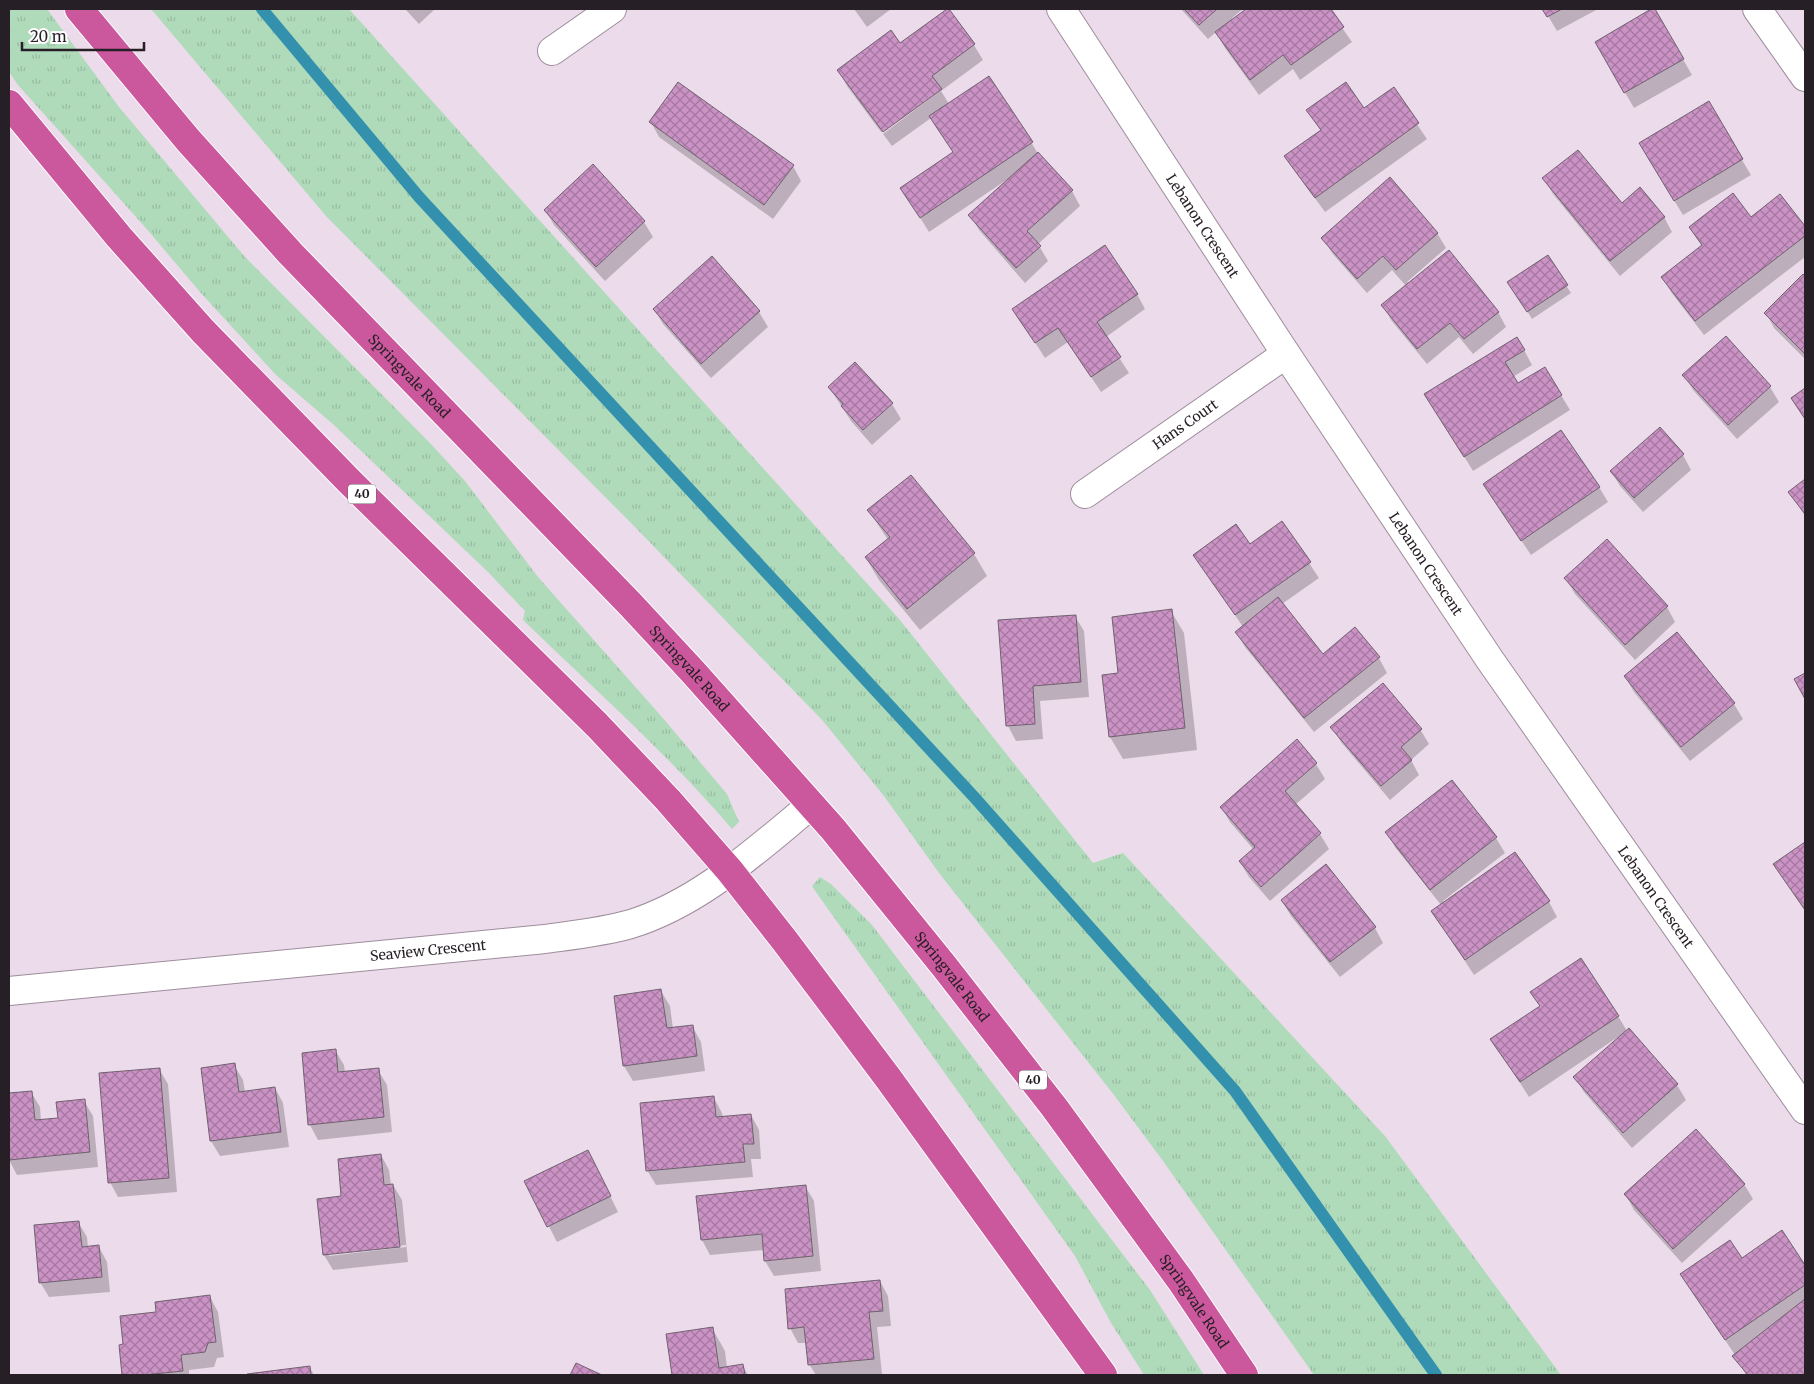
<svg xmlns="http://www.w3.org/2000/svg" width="1814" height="1384" font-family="Merriweather,serif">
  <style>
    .grass { fill: url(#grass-tufts) }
    .shadow { fill: #0003; fill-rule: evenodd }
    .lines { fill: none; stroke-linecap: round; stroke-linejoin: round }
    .stream { stroke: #3391ad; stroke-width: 12 }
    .building { fill: url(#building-cross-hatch); stroke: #70616f }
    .street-casing { stroke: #9e8d9c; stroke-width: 30 }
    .highway-casing { stroke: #fff; stroke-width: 30 }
    .street { stroke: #fff; stroke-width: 28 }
    .highway { stroke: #cb589c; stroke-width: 28 }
    .labels { text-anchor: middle; stroke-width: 4.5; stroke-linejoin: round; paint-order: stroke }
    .shield { fill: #fff; stroke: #676266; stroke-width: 1 }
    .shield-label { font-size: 12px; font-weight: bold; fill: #261f25 }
    .street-label { font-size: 14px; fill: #261f25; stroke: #fff }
  </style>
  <defs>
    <pattern id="grass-tufts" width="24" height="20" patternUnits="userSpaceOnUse" patternTransform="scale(1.25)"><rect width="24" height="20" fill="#b0dbbb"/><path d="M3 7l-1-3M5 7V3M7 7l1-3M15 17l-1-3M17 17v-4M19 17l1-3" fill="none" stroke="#97bca1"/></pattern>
    <pattern id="building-cross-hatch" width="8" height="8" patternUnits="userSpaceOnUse" patternTransform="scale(1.25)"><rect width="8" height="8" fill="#cb93c5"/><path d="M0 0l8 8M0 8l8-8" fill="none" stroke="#a577a0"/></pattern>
  </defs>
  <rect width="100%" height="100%" fill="#ecdbea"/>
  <g class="grass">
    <path d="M9 9H47L119 107 245 257 429 442 465 481 538 577 662 717 727 794 739 822 732 829C668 754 594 689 523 620L525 611 488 572 335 426 276 375 200 292 145 227 18 85 9 72Z"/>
    <polygon points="151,9 349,9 900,620 1093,863 1123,853 1385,1136 1561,1375 1314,1375 1163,1161 1114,1095 939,873 884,796 823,721 634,526 326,216"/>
    <polygon points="820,877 831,884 872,925 1150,1290 1204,1375 1144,1375 1111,1323 1075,1256 818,895 812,886"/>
  </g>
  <g class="shadow">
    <polygon points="405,9 435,9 419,24"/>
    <polygon points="854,9 891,9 867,27"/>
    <polygon points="1181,9 1243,9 1232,18 1233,20 1248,9 1329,9 1352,42 1300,80 1293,69 1259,95 1225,48 1216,32 1208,39"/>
    <polygon points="1544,9 1598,9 1557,31"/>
    <polygon points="1654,9 1692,75 1634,108 1596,42"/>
    <polygon points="900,44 974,45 983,60 941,91 949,104 1031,142 1038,154 1072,191 1080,206 1038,244 1048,261 1025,283 979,230 970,215 1009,180 1008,179 929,232 911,203 954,153 931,118 892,146 883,134 941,90 941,87 881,132 847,86 839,71"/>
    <polygon points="1393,89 1427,139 1325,212 1295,171 1286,156 1321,131 1308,111 1364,110"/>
    <polygon points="1708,103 1751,175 1683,215 1649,159"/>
    <polygon points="651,122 793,166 801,181 773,219 659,137"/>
    <polygon points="593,166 644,222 653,237 605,281 554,225 545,210"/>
    <polygon points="1544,179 1664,217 1672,232 1620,276 1553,194"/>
    <polygon points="1780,195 1805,228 1805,257 1704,335 1671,292 1663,277 1702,246 1690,228 1751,218"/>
    <polygon points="1437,233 1446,248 1407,282 1498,312 1506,327 1473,354 1459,337 1427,364 1391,320 1383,305 1406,286 1392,270 1367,293 1332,253 1323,238"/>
    <polygon points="1547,256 1571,293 1532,319 1513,289"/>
    <polygon points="712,258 759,312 768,327 711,378 663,324 654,309"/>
    <polygon points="1803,276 1805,278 1805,359 1774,328 1766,313"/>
    <polygon points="1137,294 1145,309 1106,337 1129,373 1101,392 1068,342 1045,358 1014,310"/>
    <polygon points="1725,337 1770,387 1779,402 1737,439 1693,390 1684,375"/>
    <polygon points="1524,350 1532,365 1513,377 1518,385 1561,395 1570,410 1473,471 1426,394"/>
    <polygon points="855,363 892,404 901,419 872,445 851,421 829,387"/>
    <polygon points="1660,429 1683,455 1691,470 1643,512 1620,486 1611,471"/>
    <polygon points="911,477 974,554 987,576 920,630 879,580 866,558 888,540 869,511"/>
    <polygon points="1805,480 1805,516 1790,492"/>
    <polygon points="1484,484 1599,487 1608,502 1531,555"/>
    <polygon points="1282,522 1319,578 1282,604 1323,655 1379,658 1387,673 1314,732 1245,647 1236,632 1243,627 1195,555 1249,545"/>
    <polygon points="1566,579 1667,607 1675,622 1635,660 1575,594"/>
    <polygon points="1171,611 1184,633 1197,750 1123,759 1110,737"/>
    <polygon points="1075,616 1084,631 1089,697 1040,701 1043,739 1016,741 1008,726 1000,622"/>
    <polygon points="1625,677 1734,704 1743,719 1690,761 1634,692"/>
    <polygon points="1332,727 1420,729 1429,744 1411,760 1419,775 1390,800 1341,742"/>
    <polygon points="1297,741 1316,764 1325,779 1295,805 1320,834 1329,849 1270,901 1249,877 1240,862 1254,850 1230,822 1221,807"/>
    <polygon points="1451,782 1496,838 1505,853 1443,901 1444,903 1549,902 1557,917 1474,975 1432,911 1441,905 1395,847 1387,832"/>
    <polygon points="1805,844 1805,911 1775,864"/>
    <polygon points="1282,901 1375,928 1383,943 1340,977 1291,916"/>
    <polygon points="661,991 670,1006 673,1029 692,1026 701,1042 705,1071 633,1081 624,1066 615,997"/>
    <polygon points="1532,992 1618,1016 1627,1031 1628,1030 1677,1085 1686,1100 1632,1148 1584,1092 1575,1077 1619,1039 1618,1037 1529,1097 1492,1039 1541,1007"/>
    <polygon points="335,1050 344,1065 345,1073 378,1070 387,1085 392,1132 318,1140 310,1125"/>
    <polygon points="234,1065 243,1080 245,1092 275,1088 283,1103 289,1147 220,1156 211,1141 202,1069"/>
    <polygon points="159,1069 168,1084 177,1192 118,1197 110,1182"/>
    <polygon points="31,1092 40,1107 41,1121 59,1119 84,1101 93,1116 98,1167 17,1175 9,1160 9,1095"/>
    <polygon points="714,1098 722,1113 723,1118 751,1115 759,1130 761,1159 751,1159 753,1177 656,1185 647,1170"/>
    <polygon points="588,1151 618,1212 557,1242 526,1182"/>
    <path d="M381 1155 389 1170 391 1185H393L402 1200 408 1262 333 1270 324 1255 343 1198ZM406 1245V1247L329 1256V1253Z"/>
    <polygon points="1744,1184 1753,1199 1682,1263 1634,1210 1626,1195"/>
    <polygon points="805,1186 814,1201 821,1271 774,1276 765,1261 764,1250 710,1255 702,1240"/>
    <polygon points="78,1222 87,1237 88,1248 99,1247 107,1262 110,1292 49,1297 40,1282"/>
    <polygon points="1781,1232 1805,1268 1805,1375 1746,1375 1735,1355 1691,1289 1741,1260"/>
    <polygon points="880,1281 888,1296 891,1326 877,1327 882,1374 816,1375 809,1364 807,1343 798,1343 790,1328"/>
    <polygon points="210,1297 218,1312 224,1357 217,1358 214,1367 189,1370 189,1375 124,1375 121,1346 158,1313"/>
    <polygon points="712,1328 725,1351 727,1368 743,1366 748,1375 673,1375 667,1335"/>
    <polygon points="310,1368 314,1375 248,1375"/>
  </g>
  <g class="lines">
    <polyline class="stream" points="262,9 419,197 975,798 1235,1091 1436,1375"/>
  </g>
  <g class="building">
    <polygon points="947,9 949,9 975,44 932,76 942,89 883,132 837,70 891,30 900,43"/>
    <polygon points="1184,9 1217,9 1199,25"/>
    <polygon points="1246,9 1331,9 1344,27 1291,65 1283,55 1250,80 1215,32"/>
    <polygon points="1542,9 1562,9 1547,17"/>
    <polygon points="1651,9 1655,9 1684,59 1624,93 1595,42"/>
    <polygon points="989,76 1033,142 920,218 900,188 953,152 929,116"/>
    <polygon points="678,82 794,165 764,205 649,122"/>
    <polygon points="1346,82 1364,108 1394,87 1419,123 1315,198 1284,156 1321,130 1306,110"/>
    <polygon points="1709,101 1743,159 1674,201 1639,143"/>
    <polygon points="1578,150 1622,203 1640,187 1665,217 1610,261 1542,178"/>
    <polygon points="1038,152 1073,190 1027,231 1041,246 1016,268 968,215"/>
    <polygon points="593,164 645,221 596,267 544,210"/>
    <polygon points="1390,177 1438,233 1396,270 1383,256 1357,279 1321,238"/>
    <polygon points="1733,193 1751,217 1780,194 1805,226 1805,236 1695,321 1661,277 1702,245 1689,227"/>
    <polygon points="1105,245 1138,294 1097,322 1121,357 1091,377 1058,328 1035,343 1012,309"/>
    <polygon points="1449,250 1499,312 1464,339 1450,323 1417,349 1381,305"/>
    <polygon points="1548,255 1568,285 1527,312 1507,282"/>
    <polygon points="712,256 760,311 701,364 653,309"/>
    <polygon points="1803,274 1805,276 1805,354 1764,313"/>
    <polygon points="1726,336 1771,386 1728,425 1682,375"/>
    <polygon points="1517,337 1525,350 1505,362 1518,383 1545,367 1562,395 1464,457 1424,394"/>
    <polygon points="855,362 893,403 863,430 841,406 843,404 828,387"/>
    <polygon points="1805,388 1805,419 1791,398"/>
    <polygon points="1660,427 1684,454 1634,498 1610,471"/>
    <polygon points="1561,430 1600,487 1521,541 1483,484"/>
    <polygon points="911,475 975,553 907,609 865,557 890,537 867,510"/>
    <polygon points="1805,479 1805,514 1788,492"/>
    <polygon points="1282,521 1311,562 1235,615 1193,555 1236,524 1250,544"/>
    <polygon points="1607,539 1668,606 1625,645 1564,578"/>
    <polygon points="1278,597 1323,654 1355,627 1380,657 1304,718 1235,632"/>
    <polygon points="1172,609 1185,728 1109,737 1102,675 1118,673 1112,617"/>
    <polygon points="1076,615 1081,682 1033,686 1035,724 1006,726 998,620"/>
    <polygon points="1677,632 1735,703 1681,747 1624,676"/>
    <polygon points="1805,673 1805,699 1794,679"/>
    <polygon points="1383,683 1422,729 1401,747 1412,760 1381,786 1330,727"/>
    <polygon points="1297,739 1317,763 1285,791 1321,833 1261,887 1239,861 1255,847 1220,807"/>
    <polygon points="1452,780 1497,837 1430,890 1385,832"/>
    <polygon points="1805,842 1805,910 1773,864"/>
    <polygon points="1515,852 1550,901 1465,960 1431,911"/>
    <polygon points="1326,864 1376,927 1330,962 1281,900"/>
    <polygon points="1581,958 1619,1016 1520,1082 1490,1039 1540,1006 1530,992"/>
    <polygon points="661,989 667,1028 693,1025 697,1056 623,1066 614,996"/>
    <polygon points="1629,1028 1678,1084 1623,1133 1573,1077"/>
    <polygon points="336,1049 338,1072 379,1068 384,1117 308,1125 302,1053"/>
    <polygon points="235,1063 239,1092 275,1087 281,1132 210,1141 201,1068"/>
    <polygon points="160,1068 169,1178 108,1183 99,1073"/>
    <polygon points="32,1091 35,1120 58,1118 56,1102 85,1099 90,1152 9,1160 9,1093"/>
    <polygon points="714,1096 716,1117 751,1114 754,1144 743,1144 745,1162 646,1171 640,1103"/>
    <polygon points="1696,1129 1745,1184 1673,1249 1624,1194"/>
    <polygon points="588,1150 611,1196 547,1227 524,1181"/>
    <polygon points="381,1154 384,1185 393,1184 400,1247 323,1255 317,1199 341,1196 338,1159"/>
    <polygon points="806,1185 813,1256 764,1261 762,1234 701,1240 696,1196"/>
    <polygon points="79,1221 82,1247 99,1245 102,1277 39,1283 34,1225"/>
    <polygon points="1782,1230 1805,1265 1805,1285 1725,1340 1680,1274 1730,1240 1742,1258"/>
    <polygon points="880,1280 883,1311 869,1312 874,1359 808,1365 804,1327 788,1329 785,1289"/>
    <polygon points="210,1295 216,1342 208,1343 205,1352 181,1355 183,1371 144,1375 122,1375 119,1345 123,1344 120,1316 156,1312 155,1302"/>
    <polygon points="1805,1299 1805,1375 1748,1375 1732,1356"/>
    <polygon points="713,1327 719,1368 743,1364 745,1375 672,1375 666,1334"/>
    <polygon points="576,1363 602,1375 570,1375"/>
    <polygon points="310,1366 311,1375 247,1375 247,1374"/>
  </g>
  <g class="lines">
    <defs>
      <g id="street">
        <path id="s1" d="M1061 9 1286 354 1490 660 1805 1110"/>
        <polyline points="1757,9 1805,77"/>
        <polyline points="552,51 612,9"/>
        <path id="s2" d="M1085 494 1286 354"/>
        <path id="s3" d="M9 991 545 939C574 935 603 932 631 924 701 902 756 850 811 805"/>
      </g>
      <g id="highway">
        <path id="s4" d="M79 9 188 140 290 253 631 605 694 673 833 829 944 966 1054 1107 1181 1281 1244 1375"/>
        <polyline points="9,104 119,237 203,331 349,481 597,725 668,800 730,871 785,941 888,1078 1103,1375"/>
      </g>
    </defs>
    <use href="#street" class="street-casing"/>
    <use href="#highway" class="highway-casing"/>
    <use href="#street" class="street"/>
    <use href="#highway" class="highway"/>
  </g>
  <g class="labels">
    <g class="shield">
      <rect x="348" y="484.5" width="28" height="19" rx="4"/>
      <rect x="1019" y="1070.5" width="28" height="19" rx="4"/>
    </g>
    <g class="shield-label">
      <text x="362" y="498">40</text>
      <text x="1033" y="1084">40</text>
    </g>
    <g class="street-label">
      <text dy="5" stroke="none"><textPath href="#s1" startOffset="259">Lebanon Crescent</textPath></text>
      <text dy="5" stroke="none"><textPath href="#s4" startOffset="494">Springvale Road</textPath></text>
      <text dy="5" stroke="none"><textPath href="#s2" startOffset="122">Hans Court</textPath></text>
      <text dy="5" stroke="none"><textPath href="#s1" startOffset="664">Lebanon Crescent</textPath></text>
      <text dy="5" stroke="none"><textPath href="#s4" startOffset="899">Springvale Road</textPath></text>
      <text dy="5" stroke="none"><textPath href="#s1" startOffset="1069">Lebanon Crescent</textPath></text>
      <text dy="5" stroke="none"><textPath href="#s3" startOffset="421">Seaview Crescent</textPath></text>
      <text dy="5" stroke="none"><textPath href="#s4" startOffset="1304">Springvale Road</textPath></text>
      <text dy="5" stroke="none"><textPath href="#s4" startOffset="1709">Springvale Road</textPath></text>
    </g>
  </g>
  <rect width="1814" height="1384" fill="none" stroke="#261f25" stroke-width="20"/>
  <path d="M22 42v8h122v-8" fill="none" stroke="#261f25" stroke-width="2.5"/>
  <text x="30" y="42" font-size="15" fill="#261f25" stroke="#ffffff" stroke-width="4" paint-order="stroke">20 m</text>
</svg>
